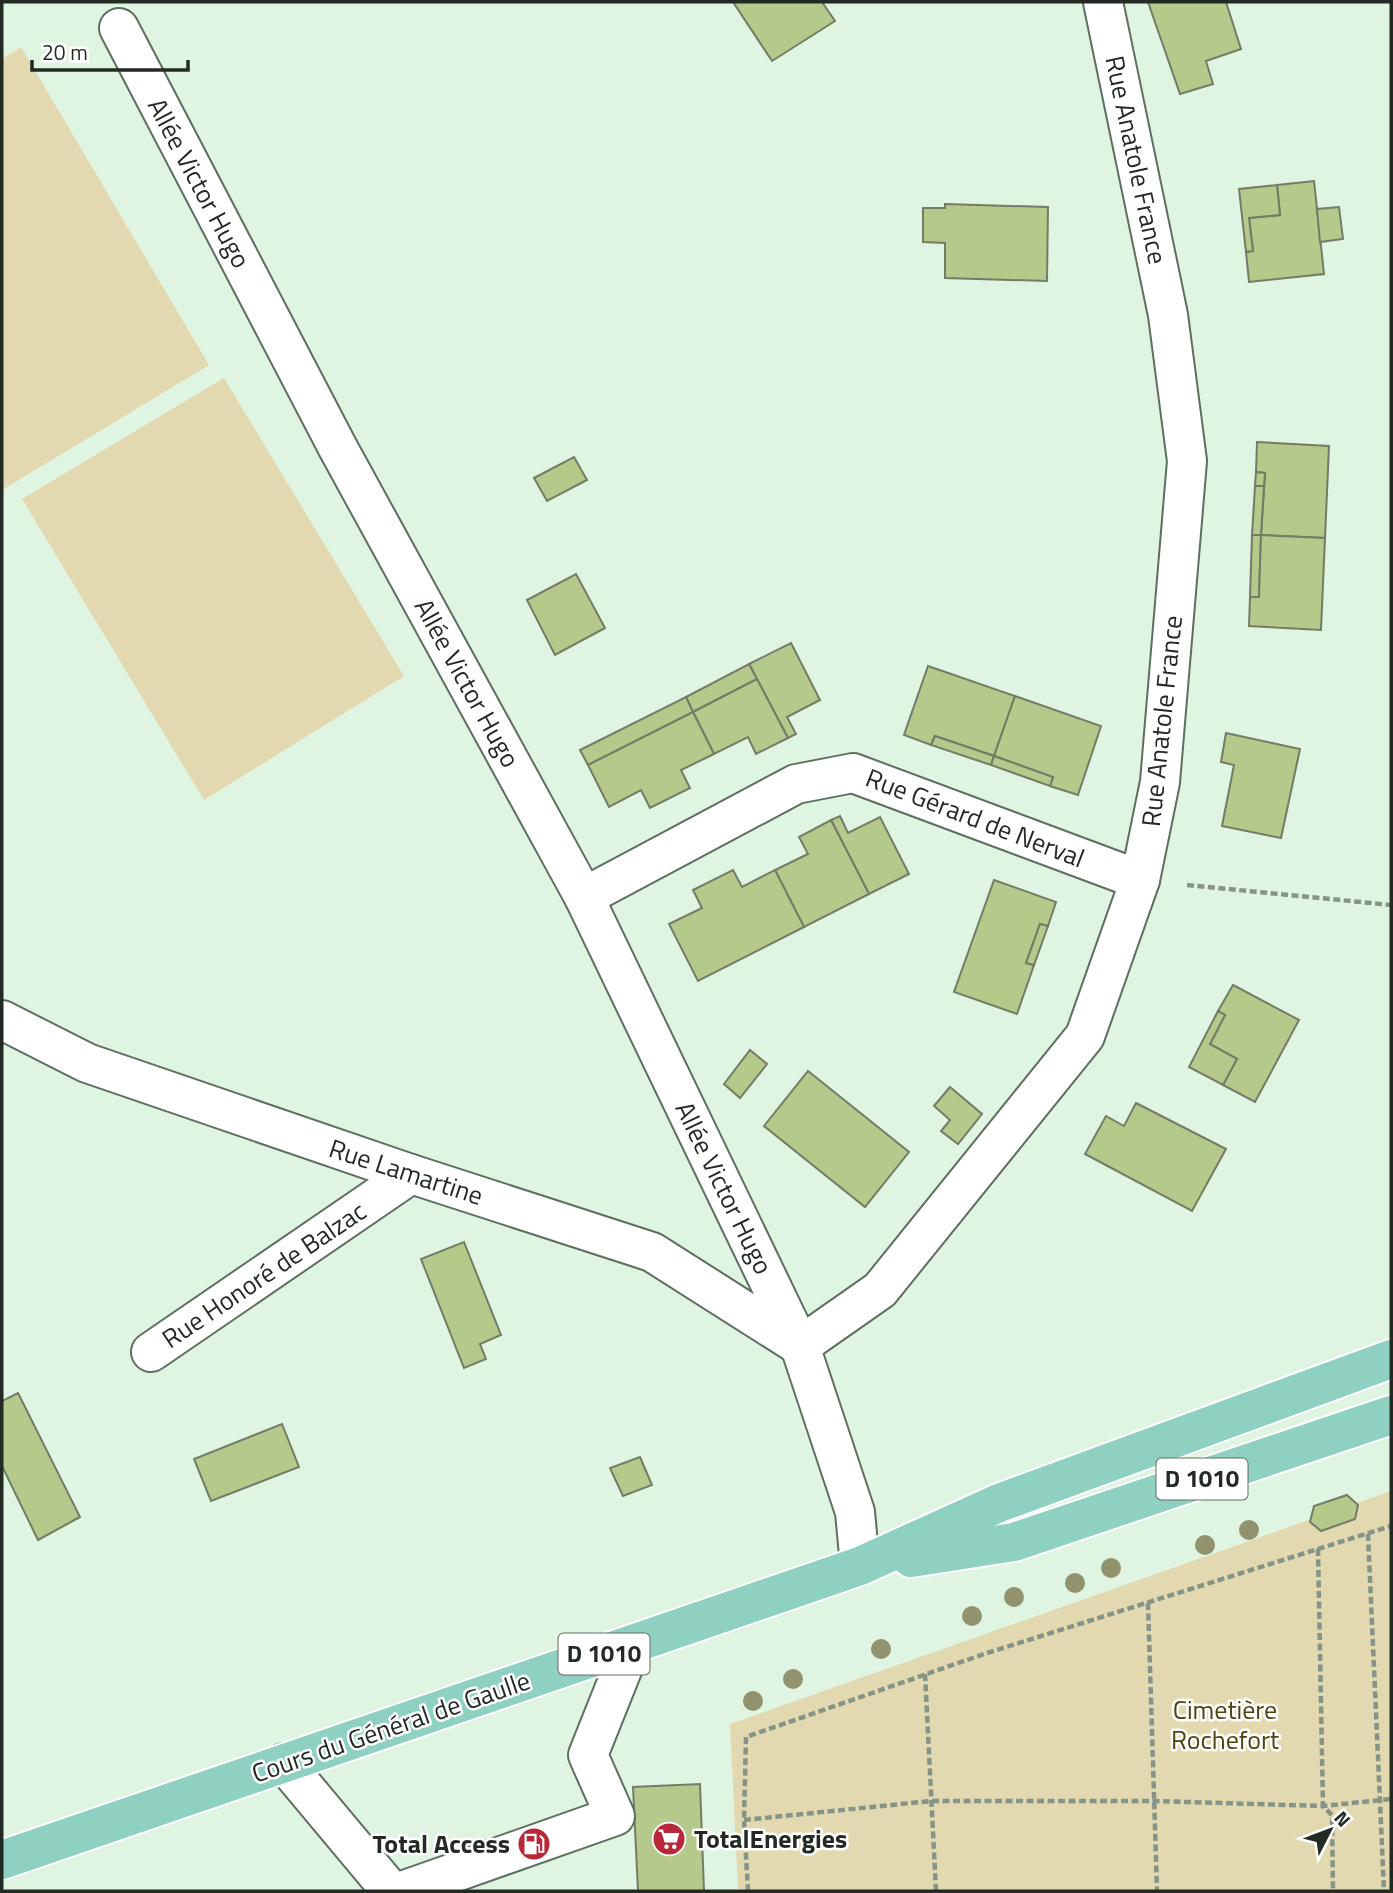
<svg xmlns="http://www.w3.org/2000/svg" width="1393" height="1893" font-family="'Titillium Web',sans-serif">
  <style>
    .green { fill: #e2d9b0 }
    .building { fill: #b4c98a; stroke: #747b66; stroke-width: 2 }
    .lines { fill: none; stroke-linecap: round; stroke-linejoin: round }
    .minor-casing { stroke: #5d6f60; stroke-width: 42 }
    .major-casing { stroke: #fff; stroke-width: 42 }
    .path { stroke: #869488; stroke-width: 4.5; stroke-dasharray: 7 3.5; stroke-linecap: butt }
    .minor { stroke: #fff; stroke-width: 38 }
    .major { stroke: #8ed1c1; stroke-width: 38 }
    .tree { fill: #90936e }
    .labels { text-anchor: middle; stroke-width: 5; stroke-linejoin: round; paint-order: stroke }
    .shield { fill: #fff; stroke: #646a65; stroke-width: 2 }
    .shield-label { font-size: 24px; font-weight: bold; fill: #222a23 }
    .street-label { font-size: 26px; fill: #222a23; stroke: #fff }
    .park-label { font-size: 26px; fill: #4e430f; stroke: #fff }
    .poi-label { font-size: 26px; font-weight: bold; fill: #222a23; stroke: #fff; text-anchor: start }
  </style>
  <rect width="100%" height="100%" fill="#e0f4e2"/>
  <g class="green">
    <polygon points="21,47 209,365 2,490 2,59"/>
    <polygon points="224,378 404,676 204,800 22,499"/>
    <polygon points="1391,1491 1391,1891 738,1891 730,1724"/>
  </g>
  <g class="building">
    <polygon points="733,2 822,2 835,21 772,61"/>
    <polygon points="1148,2 1226,2 1241,49 1206,61 1213,84 1180,94"/>
    <polygon points="1314,181 1324,274 1249,282 1246,252 1253,251 1249,218 1280,215 1277,185"/>
    <polygon points="1277,185 1280,215 1249,218 1253,251 1246,252 1239,189"/>
    <polygon points="945,204 1048,207 1047,281 945,278 945,243 923,242 923,208 945,208"/>
    <polygon points="1339,207 1343,239 1320,242 1317,209"/>
    <polygon points="1257,442 1329,446 1325,538 1261,535 1265,473 1256,472"/>
    <polygon points="574,457 587,480 547,501 534,478"/>
    <polygon points="1256,472 1265,473 1264,486 1255,486"/>
    <polygon points="1255,486 1264,486 1261,535 1252,535"/>
    <polygon points="1252,535 1261,535 1259,597 1250,597"/>
    <polygon points="1261,535 1325,538 1321,630 1249,626 1250,597 1259,597"/>
    <polygon points="576,574 605,628 555,655 527,600"/>
    <polygon points="791,643 820,700 787,717 796,734 788,738 749,664"/>
    <polygon points="749,664 757,679 693,712 686,697"/>
    <polygon points="928,666 1015,696 994,756 935,736 931,745 904,735"/>
    <polygon points="757,679 788,738 756,754 748,737 714,754 693,712"/>
    <polygon points="1015,696 1101,726 1078,795 1050,786 1053,777 994,756"/>
    <polygon points="686,697 693,712 588,765 580,750"/>
    <polygon points="693,712 714,754 681,770 690,788 650,808 641,790 609,807 588,765"/>
    <polygon points="1226,733 1300,749 1281,838 1222,826 1234,765 1221,762"/>
    <polygon points="935,736 994,756 991,765 931,745"/>
    <polygon points="994,756 1053,777 1050,786 991,765"/>
    <polygon points="840,816 848,833 880,817 909,874 869,894 831,820"/>
    <polygon points="831,820 869,894 804,927 775,870 808,854 799,837"/>
    <polygon points="733,870 742,887 775,870 804,927 698,981 669,924 702,908 693,890"/>
    <polygon points="994,880 1056,902 1048,926 1040,924 1026,963 1034,965 1017,1014 954,992"/>
    <polygon points="1040,924 1048,926 1034,965 1026,963"/>
    <polygon points="1233,985 1299,1020 1255,1102 1223,1085 1237,1059 1210,1044 1225,1015 1218,1011"/>
    <polygon points="1218,1011 1225,1015 1210,1044 1237,1059 1223,1085 1189,1067"/>
    <polygon points="750,1050 767,1064 740,1098 724,1084"/>
    <polygon points="808,1071 909,1152 865,1207 764,1126"/>
    <polygon points="950,1087 982,1114 958,1144 941,1131 950,1120 934,1106"/>
    <polygon points="1136,1103 1226,1149 1192,1211 1085,1154 1106,1116 1124,1126"/>
    <polygon points="464,1242 501,1335 480,1344 486,1359 464,1368 421,1259"/>
    <polygon points="18,1393 80,1517 38,1540 2,1466 2,1401"/>
    <polygon points="282,1424 299,1467 211,1501 194,1459"/>
    <polygon points="640,1457 652,1485 623,1496 610,1468"/>
    <polygon points="1347,1495 1358,1505 1355,1519 1321,1531 1310,1522 1314,1506"/>
    <polygon points="700,1784 704,1891 638,1891 633,1787"/>
  </g>
  <g class="lines">
    <defs>
      <g id="minor">
        <polyline points="119,28 338,448 584,897 800,1346"/>
        <polyline points="584,897 796,784 853,773 1140,880"/>
        <polyline points="2,1020 87,1063 411,1174 652,1252 800,1346"/>
        <polyline points="151,1352 411,1174"/>
        <polyline points="860,1566 855,1512 800,1346 880,1290 1085,1036 1140,880 1160,782 1187,461 1168,315 1103,2"/>
        <polyline points="284,1763 391,1891"/>
        <polyline points="402,1891 615,1816 588,1755 632,1645"/>
      </g>
      <g id="major">
        <polyline points="911,1558 1014,1542 1391,1415"/>
        <polyline points="2,1860 860,1566 999,1503 1391,1359"/>
      </g>
    </defs>
    <use href="#minor" class="minor-casing"/>
    <use href="#major" class="major-casing"/>
    <g class="path">
      <polyline points="1187,885 1391,905"/>
      <polyline points="1368,1534 1384,1891"/>
      <polyline points="1318,1549 1323,1806 1332,1815 1333,1891"/>
      <polyline points="1148,1603 1157,1891"/>
      <polyline points="925,1674 936,1891"/>
      <polyline points="744,1820 931,1801 1154,1801 1323,1806 1391,1799"/>
      <polyline points="748,1891 744,1820 746,1737 984,1654 1391,1526"/>
    </g>
    <use href="#minor" class="minor"/>
    <use href="#major" class="major"/>
  </g>
  <g class="tree">
    <circle cx="1249" cy="1530" r="10"/>
    <circle cx="1205" cy="1545" r="10"/>
    <circle cx="1111" cy="1568" r="10"/>
    <circle cx="1075" cy="1583" r="10"/>
    <circle cx="1014" cy="1597" r="10"/>
    <circle cx="972" cy="1616" r="10"/>
    <circle cx="881" cy="1649" r="10"/>
    <circle cx="793" cy="1679" r="10"/>
    <circle cx="753" cy="1701" r="10"/>
  </g>
  <defs>
    <symbol id="supermarket-disc" viewBox="-11 -11 22 22"><circle r="9.5" fill="#b92838" stroke="#fff"/><path d="M-6-5.5h2.5l.6 2H6L4.5 2H-2.5L-4.4-4H-6ZM-1.5 3.2a1.3 1.3 0 1 0 .1 0ZM3 3.2a1.3 1.3 0 1 0 .1 0Z" fill="#fff"/></symbol>
    <symbol id="fuel-disc" viewBox="-11 -11 22 22"><circle r="9.5" fill="#b92838" stroke="#fff"/><path d="M-5.5-6h7V0h2V4h1.3V-2.5L3-4.5l.8-.8L6-3V5H2.5V1h-1V6h-7ZM-4.2-4.7v3.2H.2V-4.7Z" fill="#fff"/></symbol>
  </defs>
  <g fill-rule="evenodd">
    <use href="#supermarket-disc" x="650" y="1820" width="38" height="38"/>
    <use href="#fuel-disc" x="515" y="1825" width="38" height="38"/>
  </g>
  <g class="labels">
    <g class="shield">
      <rect x="1156.5" y="1458.5" width="91" height="41" rx="5"/>
      <rect x="558.5" y="1633.5" width="91" height="41" rx="5"/>
    </g>
    <g class="shield-label">
      <text x="1202" y="1487">D 1010</text>
      <text x="604" y="1662">D 1010</text>
    </g>
    <g class="street-label">
      <text transform="translate(1136 160) rotate(78)" y="9">Rue Anatole France</text>
      <text transform="translate(199 183) rotate(62)" y="9">Allée Victor Hugo</text>
      <text transform="translate(467 683) rotate(61)" y="9">Allée Victor Hugo</text>
      <text transform="translate(1162 721) rotate(-84)" y="9">Rue Anatole France</text>
      <text transform="translate(975 818) rotate(21)" y="9">Rue Gérard de Nerval</text>
      <text transform="translate(406 1172) rotate(18)" y="9">Rue Lamartine</text>
      <text transform="translate(724 1188) rotate(64)" y="9">Allée Victor Hugo</text>
      <text transform="translate(264 1275) rotate(-34)" y="9">Rue Honoré de Balzac</text>
      <text transform="translate(391 1727) rotate(-19)" y="9">Cours du Général de Gaulle</text>
    </g>
    <g class="park-label">
      <text x="1225" y="1719">Cimetière<tspan x="1225" dy="30">Rochefort</tspan></text>
    </g>
    <g class="poi-label">
      <text x="694" y="1848">TotalEnergies</text>
      <text x="510" y="1853" text-anchor="end">Total Access</text>
    </g>
  </g>
  <rect width="1393" height="1893" fill="none" stroke="#222a23" stroke-width="7"/>
  <g transform="translate(1330 1830) rotate(48)" stroke="#ffffff" stroke-width="5" paint-order="stroke">
  <path d="M0-5L12 26L0 18L-12 26Z" fill="#222a23"/>
  <text y="-10" font-size="19" font-weight="bold" text-anchor="middle" fill="#222a23">N</text>
  </g>
  <path d="M32 60v10h156v-10" fill="none" stroke="#222a23" stroke-width="3.5"/>
  <text x="42" y="60" font-size="21" fill="#222a23" stroke="#ffffff" stroke-width="5" paint-order="stroke">20 m</text>
</svg>
